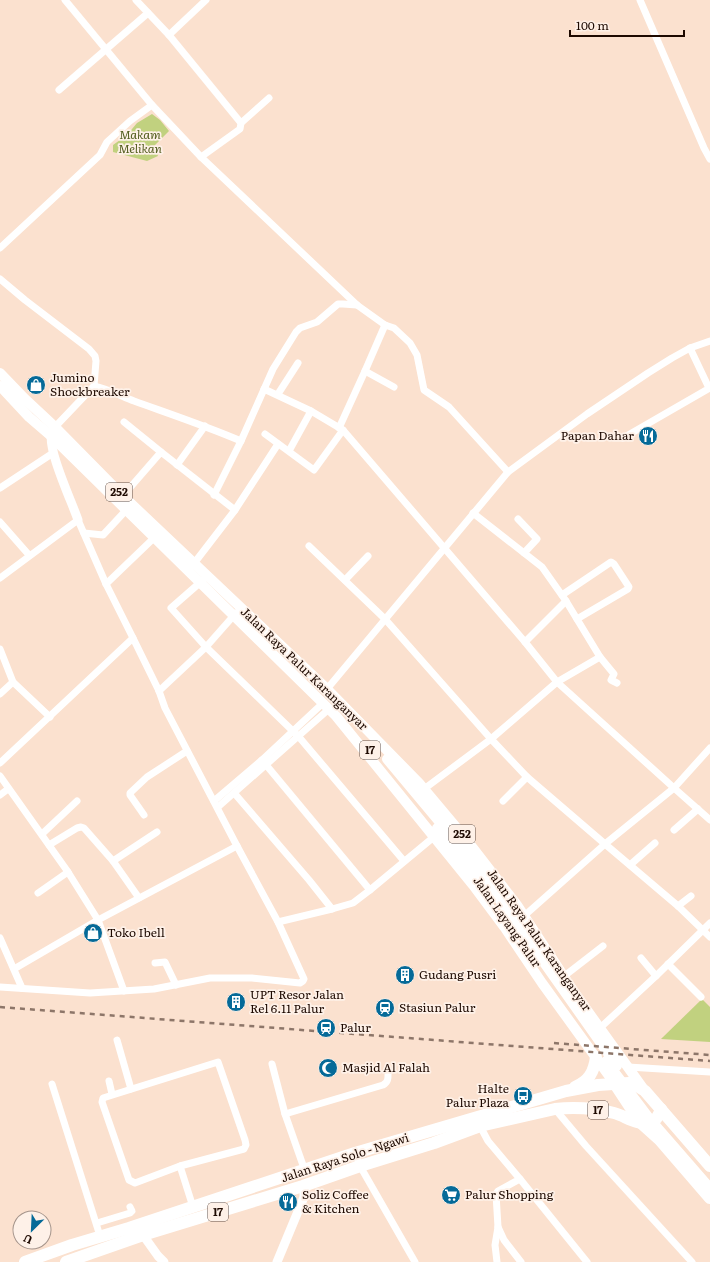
<svg xmlns="http://www.w3.org/2000/svg" width="710" height="1262" font-family="Literata,serif">
  <style>
    .green { fill: #c1d17f }
    .lines { fill: none; stroke-linecap: round; stroke-linejoin: round }
    .street { stroke: #fff; stroke-width: 7 }
    .secondary { stroke: #fff; stroke-width: 9 }
    .primary { stroke: #fff; stroke-width: 10 }
    .highway { stroke: #fff; stroke-width: 12 }
    .rail { stroke: #8d7669; stroke-width: 2.5; stroke-dasharray: 5 5; stroke-linecap: butt }
    .labels { text-anchor: middle; stroke-width: 3.5; stroke-linejoin: round; paint-order: stroke }
    .shield { fill: #fef1e8; stroke: #604f46; stroke-width: 1 }
    .shield-label { font-size: 11px; font-weight: bold; fill: #1d0900 }
    .park-label { font-size: 12px; font-style: italic; fill: #545e20; stroke: #fef1e8 }
    .poi-label { font-size: 12px; fill: #1d0900; stroke: #fef1e8; text-anchor: start }
    .street-label { font-size: 12px; fill: #1d0900; stroke: #fef1e8 }
  </style>
  <rect width="100%" height="100%" fill="#fbe1cf"/>
  <g class="green">
    <polygon points="152,114 160,120 169,131 154,146 158,156 147,161 113,152 113,145 127,135 137,123"/>
    <polygon points="702,999 710,1007 710,1042 661,1039"/>
  </g>
  <g class="lines">
    <g class="street">
      <polyline points="65,0 152,105 201,157 240,129 241,123 169,35 136,0"/>
      <polyline points="640,0 704,148 710,159"/>
      <polyline points="169,35 206,0"/>
      <polyline points="59,90 148,13"/>
      <polyline points="241,123 269,98"/>
      <polyline points="201,157 357,305 385,325 394,328 410,343 417,355 424,390 449,407 508,472"/>
      <polyline points="0,248 100,155 107,142 130,121 152,105"/>
      <polyline points="0,279 25,300 89,349 95,356 96,361 94,386 55,427"/>
      <polyline points="365,371 394,387"/>
      <path d="M94 386C108 389 121 396 134 401 170 414 206 426 241 441L273 369 296 332 300 328 317 322 338 304H343L357 305"/>
      <polyline points="264,389 311,411 343,430 525,642 557,682 674,788 710,748"/>
      <polyline points="278,394 298,363"/>
      <polyline points="124,422 161,452"/>
      <polyline points="339,428 365,371 385,325"/>
      <polyline points="265,434 314,470 343,430"/>
      <polyline points="623,438 708,389 708,386 690,348"/>
      <polyline points="289,451 311,411"/>
      <polyline points="177,465 205,426"/>
      <polyline points="0,488 53,453"/>
      <polyline points="214,495 241,441"/>
      <polyline points="121,498 161,452 235,510"/>
      <polyline points="473,513 542,567 566,601 600,657 614,674 611,680 617,683"/>
      <polyline points="518,519 537,539 524,553"/>
      <polyline points="0,522 29,555"/>
      <polyline points="84,533 103,535 129,507"/>
      <polyline points="309,546 385,619 491,739 527,777 605,844 524,916"/>
      <polyline points="192,566 235,510 278,444"/>
      <polyline points="0,578 78,520 106,584 133,638 0,763"/>
      <polyline points="203,580 171,608 206,647 299,737 404,861"/>
      <polyline points="345,580 368,556"/>
      <polyline points="106,584 156,536"/>
      <polyline points="562,595 611,562 614,564 629,587 628,589 577,619"/>
      <polyline points="525,642 566,601"/>
      <polyline points="0,649 13,682 50,717"/>
      <polyline points="327,689 508,472 587,414 648,373 672,358 690,348 710,341"/>
      <polyline points="159,691 206,647 236,613"/>
      <polyline points="0,694 13,682"/>
      <polyline points="262,760 370,890"/>
      <polyline points="0,776 68,872 98,920 124,991"/>
      <polyline points="424,789 491,739 557,682 600,657"/>
      <polyline points="235,794 309,880 332,909 353,903 370,890 435,836"/>
      <polyline points="0,795 8,789"/>
      <polyline points="214,801 262,760 323,703"/>
      <polyline points="503,801 527,777"/>
      <polyline points="218,807 329,709"/>
      <polyline points="144,815 130,795 130,793 147,777 187,751"/>
      <polyline points="710,820 674,788 605,844 678,906 710,937"/>
      <polyline points="674,830 698,809"/>
      <polyline points="42,834 77,801"/>
      <polyline points="49,845 77,828 81,827 84,828 113,861 139,898"/>
      <polyline points="113,861 157,832"/>
      <polyline points="630,865 655,843"/>
      <polyline points="38,893 68,872"/>
      <polyline points="678,906 691,896"/>
      <polyline points="278,922 332,909"/>
      <polyline points="0,938 22,988"/>
      <polyline points="641,958 656,976"/>
      <polyline points="155,963 165,962 176,985"/>
      <polyline points="668,964 701,997"/>
      <polyline points="14,969 98,920 237,846"/>
      <polyline points="563,977 603,946"/>
      <polyline points="0,987 90,993 154,989 210,978 252,978 300,983 303,981 304,979 278,922 237,846 165,708 159,691 133,638"/>
      <polyline points="600,1028 656,976 710,923"/>
      <polyline points="117,1040 131,1089"/>
      <polygon points="218,1062 245,1140 246,1145 244,1149 180,1166 135,1183 129,1180 102,1102 103,1098"/>
      <polyline points="272,1064 285,1114 305,1171"/>
      <polyline points="628,1067 710,1072"/>
      <polyline points="109,1081 112,1094"/>
      <polyline points="52,1084 100,1236"/>
      <polyline points="555,1109 586,1146 692,1262"/>
      <path d="M285 1114 383 1085C389 1082 388 1077 388 1071"/>
      <polyline points="480,1126 488,1141 520,1179 498,1191 496,1194 498,1227 495,1245 497,1262"/>
      <polyline points="355,1153 360,1166 415,1262"/>
      <polyline points="180,1166 193,1207"/>
      <polyline points="520,1179 587,1262"/>
      <polyline points="97,1223 130,1213 132,1211 130,1207"/>
      <polyline points="498,1227 504,1240 521,1262"/>
    </g>
    <g class="secondary">
      <path d="M52 432C46 447 72 502 78 520"/>
      <polyline points="143,1235 158,1256 164,1262"/>
      <polyline points="277,1262 304,1197 304,1190 303,1186"/>
    </g>
    <g class="primary">
      <polyline points="0,373 25,399 55,427 123,496 327,689 419,783 466,839 517,905 574,992 645,1091"/>
      <polyline points="0,386 29,417 51,436 336,716 473,885 505,928 542,983 615,1084"/>
      <polyline points="387,759 473,862 617,1066"/>
      <polyline points="437,828 456,851 475,877"/>
      <polyline points="606,1061 649,1118 710,1188"/>
    </g>
    <g class="highway">
      <polyline points="615,1084 640,1122 660,1140 710,1198"/>
      <path d="M575 1087C589 1081 594 1072 596 1057"/>
      <polyline points="25,1262 72,1245 129,1228 355,1153 566,1091 598,1085 629,1083 637,1086 645,1091 710,1166"/>
      <path d="M66 1262 143 1235 303 1186 360 1166 434 1143 480 1126 555 1109C575 1107 594 1108 614 1113 625 1116 637 1125 649 1123 656 1122 659 1115 661 1109"/>
    </g>
    <g class="rail">
      <polyline points="0,1007 710,1061"/>
      <polyline points="554,1043 710,1055"/>
    </g>
  </g>
  <defs>
    <symbol id="shop-disc" viewBox="-11 -11 22 22"><circle r="9.5" fill="#056a98" stroke="#fef1e8"/><path d="M-5-2.5h2.3a2.7 3.5 0 0 1 5.4 0H5L5.5 6h-11ZM-1.5-2.5h3a1.5 2.3 0 0 0-3 0Z" fill="#fff"/></symbol>
    <symbol id="restaurant-disc" viewBox="-11 -11 22 22"><circle r="9.5" fill="#056a98" stroke="#fef1e8"/><path d="M-5-6h1v4h1v-4h1v4h1v-4h1v5L-1.5 .5V6h-2V.5L-5-1ZM5-6V6H3V1.5H1.5Q1.5-4 5-6Z" fill="#fff"/></symbol>
    <symbol id="building-disc" viewBox="-11 -11 22 22"><circle r="9.5" fill="#056a98" stroke="#fef1e8"/><path d="M-4-6H4V6H1V3H-1V6H-4ZM-2.5-4.3h1.7v1.8h-1.7ZM.8-4.3h1.7v1.8H.8ZM-2.5-1h1.7V.8h-1.7ZM.8-1h1.7V.8H.8Z" fill="#fff"/></symbol>
    <symbol id="station-disc" viewBox="-11 -11 22 22"><circle r="9.5" fill="#056a98" stroke="#fef1e8"/><path d="M-3-6H3Q5-6 5-4V2Q5 4 3 4L4.5 6H3L1.5 4h-3L-3 6H-4.5L-3 4Q-5 4-5 2V-4Q-5-6-3-6ZM-3.5-4v3h7v-3ZM-3.5 1v1.5H-2V1ZM2 1v1.5H3.5V1Z" fill="#fff"/></symbol>
    <symbol id="mosque-disc" viewBox="-11 -11 22 22"><circle r="9.5" fill="#056a98" stroke="#fef1e8"/><path d="M3.5-4.9A6 6 0 1 0 3.5 4.9A5 5 0 1 1 3.5-4.9Z" fill="#fff"/></symbol>
    <symbol id="bus-disc" viewBox="-11 -11 22 22"><circle r="9.5" fill="#056a98" stroke="#fef1e8"/><path d="M-5-6H5V4H4V6H2V4H-2V6H-4V4H-5ZM-3.5-4V0h7V-4ZM-3.5 1.2v1.5H-2V1.2ZM2 1.2v1.5H3.5V1.2Z" fill="#fff"/></symbol>
    <symbol id="supermarket-disc" viewBox="-11 -11 22 22"><circle r="9.5" fill="#056a98" stroke="#fef1e8"/><path d="M-6-5.5h2.5l.6 2H6L4.5 2H-2.5L-4.4-4H-6ZM-1.5 3.2a1.3 1.3 0 1 0 .1 0ZM3 3.2a1.3 1.3 0 1 0 .1 0Z" fill="#fff"/></symbol>
  </defs>
  <g fill-rule="evenodd">
    <use href="#shop-disc" x="25" y="374" width="22" height="22"/>
    <use href="#restaurant-disc" x="637" y="425" width="22" height="22"/>
    <use href="#shop-disc" x="82" y="922" width="22" height="22"/>
    <use href="#building-disc" x="394" y="964" width="22" height="22"/>
    <use href="#building-disc" x="225" y="991" width="22" height="22"/>
    <use href="#station-disc" x="374" y="997" width="22" height="22"/>
    <use href="#station-disc" x="315" y="1017" width="22" height="22"/>
    <use href="#mosque-disc" x="317" y="1057" width="22" height="22"/>
    <use href="#bus-disc" x="512" y="1085" width="22" height="22"/>
    <use href="#supermarket-disc" x="440" y="1184" width="22" height="22"/>
    <use href="#restaurant-disc" x="277" y="1191" width="22" height="22"/>
  </g>
  <g class="labels">
    <g class="shield">
      <rect x="106" y="483" width="26" height="18" rx="3"/>
      <rect x="360" y="741" width="20" height="18" rx="3"/>
      <rect x="449" y="825" width="26" height="18" rx="3"/>
      <rect x="588" y="1101" width="20" height="18" rx="3"/>
      <rect x="208" y="1203" width="20" height="18" rx="3"/>
    </g>
    <g class="shield-label">
      <text x="119" y="496">252</text>
      <text x="370" y="754">17</text>
      <text x="462" y="838">252</text>
      <text x="598" y="1114">17</text>
      <text x="218" y="1216">17</text>
    </g>
    <g class="park-label">
      <text x="140" y="139">Makam<tspan x="140" dy="14">Melikan</tspan></text>
    </g>
    <g class="poi-label">
      <text x="50" y="382">Jumino<tspan x="50" dy="14">Shockbreaker</tspan></text>
      <text x="634" y="440" text-anchor="end">Papan Dahar</text>
      <text x="107" y="937">Toko Ibell</text>
      <text x="419" y="979">Gudang Pusri</text>
      <text x="250" y="999">UPT Resor Jalan<tspan x="250" dy="14">Rel 6.11 Palur</tspan></text>
      <text x="399" y="1012">Stasiun Palur</text>
      <text x="340" y="1032">Palur</text>
      <text x="342" y="1072">Masjid Al Falah</text>
      <text x="509" y="1093" text-anchor="end">Halte<tspan x="509" dy="14">Palur Plaza</tspan></text>
      <text x="302" y="1199">Soliz Coffee<tspan x="302" dy="14">&amp; Kitchen</tspan></text>
      <text x="465" y="1199">Palur Shopping</text>
    </g>
    <g class="street-label">
      <text transform="translate(304 669) rotate(44)" y="4">Jalan Raya Palur Karanganyar</text>
      <text transform="translate(507 922) rotate(55)" y="4">Jalan Layang Palur</text>
      <text transform="translate(539 940) rotate(55)" y="4">Jalan Raya Palur Karanganyar</text>
      <text transform="translate(345 1158) rotate(-18)" y="4">Jalan Raya Solo - Ngawi</text>
    </g>
  </g>
  <g transform="translate(32 1230) rotate(204)"><circle r="19" fill="#fef1e8" stroke="#a4948b"/>
  <path d="M0-3L7 15L0 10L-7 15Z" fill="#056a98"/>
  <text y="-6" font-size="11" font-weight="bold" text-anchor="middle" fill="#1d0900">U</text>
  </g>
  <path d="M570 30v6h114v-6" fill="none" stroke="#1d0900" stroke-width="2"/>
  <text x="576" y="30" font-size="12" fill="#1d0900" stroke="#fef1e8" stroke-width="3" paint-order="stroke">100 m</text>
</svg>
